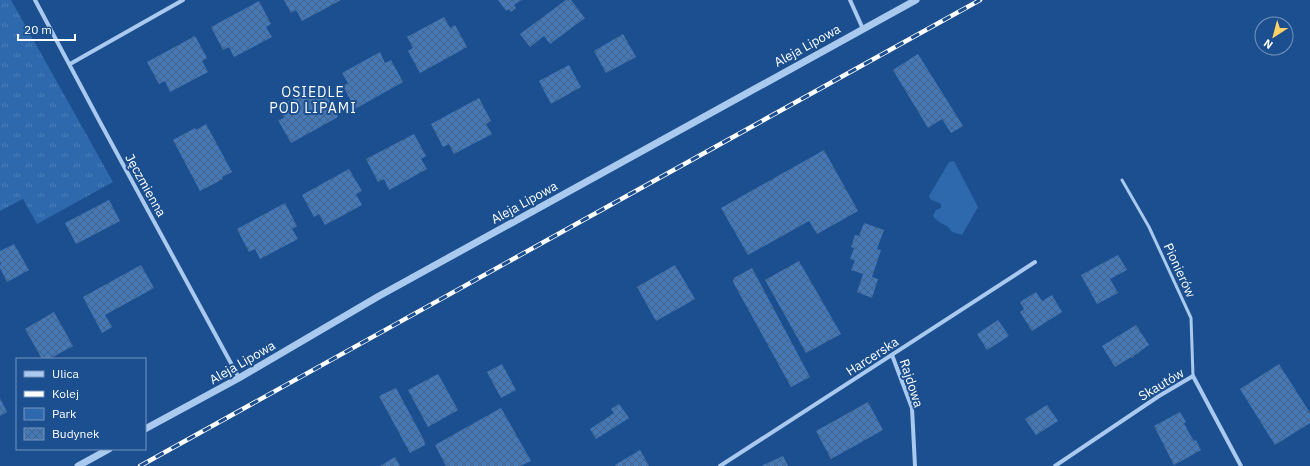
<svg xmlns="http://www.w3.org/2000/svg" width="1310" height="466" font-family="'IBM Plex Sans',sans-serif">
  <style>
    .grass { fill: url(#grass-tufts) }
    .park { fill: #2e69ad }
    .building { fill: url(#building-cross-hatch) }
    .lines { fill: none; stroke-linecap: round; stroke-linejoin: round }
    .service { stroke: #a9c9ee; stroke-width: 3 }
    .minor { stroke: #a9c9ee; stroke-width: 4 }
    .tertiary { stroke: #a9c9ee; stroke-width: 7 }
    .rail-casing { stroke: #fff; stroke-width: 4.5 }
    .rail { stroke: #1b4f8f; stroke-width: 3; stroke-dasharray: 9; stroke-linecap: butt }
    .labels { text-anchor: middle; stroke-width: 4; stroke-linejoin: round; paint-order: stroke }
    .street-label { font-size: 13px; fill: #fff; stroke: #1b4f8f }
    .neighbourhood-label { font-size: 14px; letter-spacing: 1px; fill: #fff; stroke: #1b4f8f }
  </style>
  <defs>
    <pattern id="grass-tufts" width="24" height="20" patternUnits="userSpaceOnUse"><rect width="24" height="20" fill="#2e69ad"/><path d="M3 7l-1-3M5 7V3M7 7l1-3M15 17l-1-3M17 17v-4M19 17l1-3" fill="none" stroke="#4d80b9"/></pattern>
    <pattern id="building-cross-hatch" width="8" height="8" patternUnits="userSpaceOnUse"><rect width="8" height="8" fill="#4478b7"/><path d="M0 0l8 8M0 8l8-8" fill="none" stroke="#486282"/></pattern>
  </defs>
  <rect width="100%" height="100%" fill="#1b4f8f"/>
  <polygon class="grass" points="0,0 11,0 113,182 37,224 23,199 0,211"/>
  <path class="park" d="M954 161 978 207 962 235 952 232C947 223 939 225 933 216L936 210 941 208V204L930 199 929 196 949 162Z"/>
  <g class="building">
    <polygon points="284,0 341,0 302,21 296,10 291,13"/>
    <polygon points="498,0 522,0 514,5 516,8 511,12 509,9 506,11"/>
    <polygon points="566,0 571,0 585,18 550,44 544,36 530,47 520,34"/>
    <polygon points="259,1 271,24 266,27 272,37 234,57 229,47 223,50 211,27"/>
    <polygon points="444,17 450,28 455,25 467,47 420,73 408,51 413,48 407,37"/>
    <polygon points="623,34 636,57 606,73 594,51"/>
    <polygon points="195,36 207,58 202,61 208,72 170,92 165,81 159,84 147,62"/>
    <polygon points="380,52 385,63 391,60 403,82 355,109 343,86 348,83 342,73"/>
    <polygon points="918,54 963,126 951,133 942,119 928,128 893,70"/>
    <polygon points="569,65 581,87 551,104 539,81"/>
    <polygon points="315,87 321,97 326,94 338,117 291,143 278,120 284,118 278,107"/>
    <polygon points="479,98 491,121 486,124 492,134 454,154 449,144 443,147 431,124"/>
    <polygon points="206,124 232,172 222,177 223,179 200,191 173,140 195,128 196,130"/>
    <polygon points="414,134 426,156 421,159 427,169 389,190 384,179 378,182 366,159"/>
    <polygon points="824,150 858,211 817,234 809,221 748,255 721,208"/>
    <polygon points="349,169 362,191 356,194 362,205 325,225 319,214 314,217 302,195"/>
    <polygon points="109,200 120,221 76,244 65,223"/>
    <polygon points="285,203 297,226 292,229 298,239 260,259 255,249 249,252 237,229"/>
    <polygon points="864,223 884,230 877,249 881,250 872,277 878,279 872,298 857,292 863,274 851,270 855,260 850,259 854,248 851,247 855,235 859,236"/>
    <polygon points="14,244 29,270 7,282 0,268 0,265 1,264 0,261 0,251"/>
    <polygon points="1118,255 1127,270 1110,279 1118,293 1097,304 1081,275"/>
    <polygon points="799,261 841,334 806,353 765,280"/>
    <polygon points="141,265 154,288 105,315 112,327 102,333 83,297"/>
    <polygon points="675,265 695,299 656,321 637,287"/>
    <polygon points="752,268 810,377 791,387 733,282 734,278"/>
    <polygon points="1036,292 1042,301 1052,295 1062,312 1032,331 1020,312 1024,309 1020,302"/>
    <polygon points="54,312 73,346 49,359 42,359 25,329"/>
    <polygon points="998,320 1009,336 987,350 977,334"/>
    <polygon points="1136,325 1149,345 1139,352 1138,354 1138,353 1133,356 1134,357 1132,358 1131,357 1115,367 1102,346"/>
    <polygon points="502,364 516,390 501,398 487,372"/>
    <polygon points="1279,364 1310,413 1310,423 1275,445 1240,389"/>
    <polygon points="438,374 458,410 428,427 408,390"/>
    <polygon points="396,388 424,440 425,445 410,453 379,396"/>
    <polygon points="0,398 7,412 0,416"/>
    <polygon points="868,402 883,430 831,459 816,431"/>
    <polygon points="619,404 629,418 596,439 590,429 614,413 611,409"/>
    <polygon points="1047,405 1058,421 1036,435 1025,419"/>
    <polygon points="501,408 531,461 520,466 446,466 435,445"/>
    <polygon points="1180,412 1186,422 1184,423 1188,431 1194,441 1196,440 1201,450 1174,465 1154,426"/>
    <polygon points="640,450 649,466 616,466 615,465"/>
    <polygon points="783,456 788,466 761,466"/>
    <polygon points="395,457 400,466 380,466"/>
  </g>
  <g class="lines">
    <polyline class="service" points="1122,180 1149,227 1191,318 1193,376"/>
    <g class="minor">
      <polyline points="35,0 101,124 239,378"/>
      <polyline points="850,0 863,29"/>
      <polyline points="70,64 183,0"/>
      <polyline points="892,355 912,408 915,466"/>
      <polyline points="720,466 1035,262"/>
      <polyline points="1055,466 1159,396 1193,376 1241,466"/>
    </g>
    <g class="tertiary">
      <polyline points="145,429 239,378 379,296 916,0"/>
      <polyline points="78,466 109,449"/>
    </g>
    <defs>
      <polyline id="rail" points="140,466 980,0"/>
    </defs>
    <use href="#rail" class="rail-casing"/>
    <use href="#rail" class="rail"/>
  </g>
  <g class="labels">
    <g class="street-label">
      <text transform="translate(807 45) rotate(-29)" y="5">Aleja Lipowa</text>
      <text transform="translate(146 185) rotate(61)" y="5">Jęczmienna</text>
      <text transform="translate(524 202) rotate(-29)" y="5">Aleja Lipowa</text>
      <text transform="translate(1180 270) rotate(65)" y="5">Pionierów</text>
      <text transform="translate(872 356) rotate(-33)" y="5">Harcerska</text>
      <text transform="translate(242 362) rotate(-30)" y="5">Aleja Lipowa</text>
      <text transform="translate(912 383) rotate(72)" y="5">Rajdowa</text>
      <text transform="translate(1161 384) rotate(-31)" y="5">Skautów</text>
    </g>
    <g class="neighbourhood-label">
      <text x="313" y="97">OSIEDLE<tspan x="313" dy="16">POD LIPAMI</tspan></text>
    </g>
  </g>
  <rect x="16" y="358" width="130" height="92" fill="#1b4f8f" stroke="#7695bc"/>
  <rect x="24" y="371" width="20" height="6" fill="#a9c9ee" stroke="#7695bc"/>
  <text x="52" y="378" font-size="12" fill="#ffffff">Ulica</text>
  <rect x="24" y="391" width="20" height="6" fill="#ffffff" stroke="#7695bc"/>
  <text x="52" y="398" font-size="12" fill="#ffffff">Kolej</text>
  <rect x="24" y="408" width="20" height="12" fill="#2e69ad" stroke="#7695bc"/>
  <text x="52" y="418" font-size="12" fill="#ffffff">Park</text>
  <rect x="24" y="428" width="20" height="12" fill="url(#building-cross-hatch)" stroke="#7695bc"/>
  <text x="52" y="438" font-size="12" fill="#ffffff">Budynek</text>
  <g transform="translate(1274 36) rotate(216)"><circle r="19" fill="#1b4f8f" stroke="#7695bc"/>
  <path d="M0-3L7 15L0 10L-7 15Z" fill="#ffd166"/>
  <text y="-6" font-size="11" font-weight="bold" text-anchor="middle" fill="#ffffff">N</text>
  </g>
  <path d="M18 34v6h57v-6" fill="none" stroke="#ffffff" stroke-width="2"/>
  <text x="24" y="34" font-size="12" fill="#ffffff" stroke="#1b4f8f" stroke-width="3" paint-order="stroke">20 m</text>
</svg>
